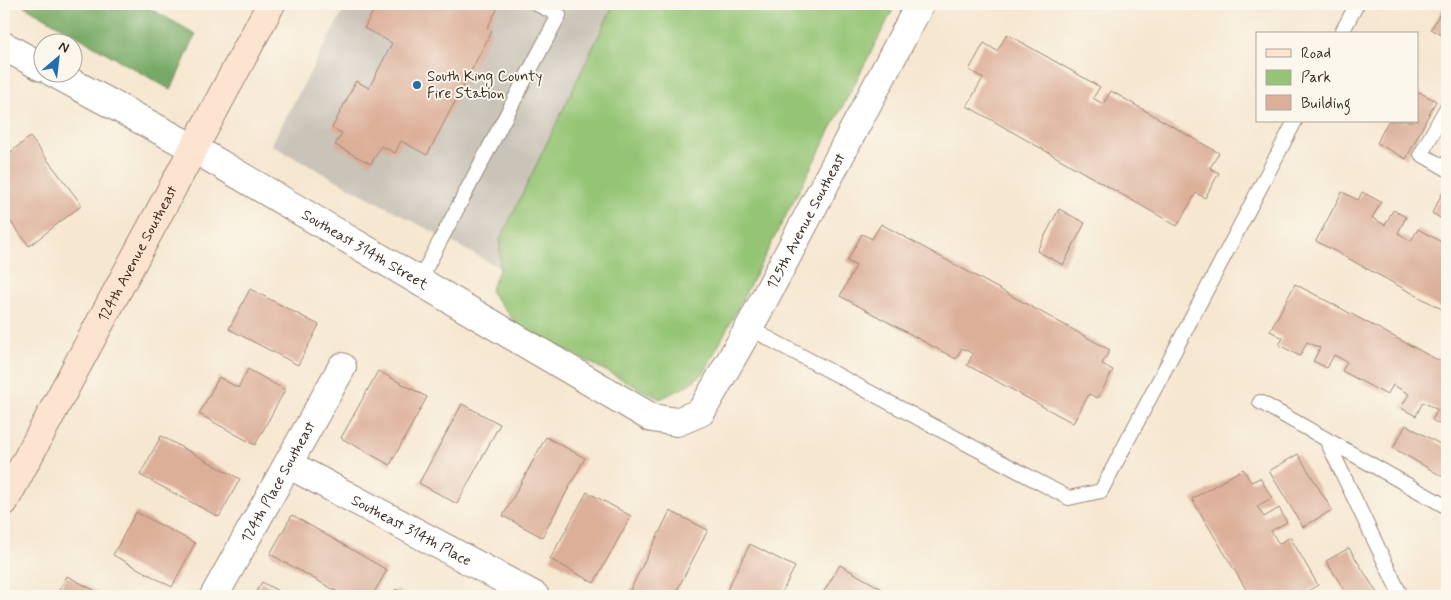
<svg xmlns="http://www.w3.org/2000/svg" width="1451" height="600" font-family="Mynerve,sans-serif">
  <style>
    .industrial { fill: #cac3b8 }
    .green { fill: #94c575; stroke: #68784a }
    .forest { fill: #7a6; stroke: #596a42 }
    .building { fill: #dcaf99 }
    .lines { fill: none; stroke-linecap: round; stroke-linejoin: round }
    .lane-casing { stroke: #988877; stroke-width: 16 }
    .street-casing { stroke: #988877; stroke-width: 30 }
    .secondary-casing { stroke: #988877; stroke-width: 30 }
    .lane { stroke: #fff; stroke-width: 14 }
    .street { stroke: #fff; stroke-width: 28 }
    .secondary { stroke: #fde4d1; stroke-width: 28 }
    .poi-dot { fill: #1f6fb2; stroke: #fbf7ec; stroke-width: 2 }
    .labels { text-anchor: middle; stroke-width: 4; stroke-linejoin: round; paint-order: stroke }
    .poi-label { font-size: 15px; fill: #3b2a1e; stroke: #fbf7ec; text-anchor: start }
    .street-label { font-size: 15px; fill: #3b2a1e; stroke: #fbf7ec }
  </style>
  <rect width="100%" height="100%" fill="#fbf7ec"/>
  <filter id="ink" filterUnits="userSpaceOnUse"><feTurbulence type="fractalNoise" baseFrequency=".02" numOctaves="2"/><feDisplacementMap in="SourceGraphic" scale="10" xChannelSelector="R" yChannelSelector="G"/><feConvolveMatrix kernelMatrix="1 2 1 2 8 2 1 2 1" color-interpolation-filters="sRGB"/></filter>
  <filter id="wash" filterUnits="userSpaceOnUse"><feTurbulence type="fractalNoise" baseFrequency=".0096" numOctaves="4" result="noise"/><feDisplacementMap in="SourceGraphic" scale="20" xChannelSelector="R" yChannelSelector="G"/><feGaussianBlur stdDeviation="1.12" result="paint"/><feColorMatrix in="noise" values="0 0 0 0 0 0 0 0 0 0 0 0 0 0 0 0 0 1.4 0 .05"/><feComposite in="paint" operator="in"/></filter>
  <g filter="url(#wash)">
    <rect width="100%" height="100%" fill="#f6e7d0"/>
    <polygon class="industrial" points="347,4 642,4 500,268 271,145"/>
    <polygon class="green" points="614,4 896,4 704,373 683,388 660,399 518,325 490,291 500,268 500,240"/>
    <polygon class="forest" points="21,4 142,4 196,34 171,90"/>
    <g id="blocks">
      <g class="building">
        <polygon points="377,4 500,4 487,28 492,31 427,155 401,141 395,153 381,146 371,164 335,145 342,133 332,128 356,81 369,88 392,43 364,28"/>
        <polygon points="1445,4 1447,4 1447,38 1431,29"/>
        <polygon points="1007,34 1100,87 1093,98 1103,104 1111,91 1219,153 1210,168 1219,173 1205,198 1196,193 1177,226 967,106 983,78 969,70 984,43 997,51"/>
        <polygon points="1417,91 1436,101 1406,159 1377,143 1388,121 1417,121"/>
        <polygon points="30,137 82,205 29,246 4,213 4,157"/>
        <polygon points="1444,190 1447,191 1447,222 1432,213"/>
        <polygon points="1342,192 1358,200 1362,192 1381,202 1372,218 1385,225 1393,210 1406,217 1398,233 1411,241 1418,229 1447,245 1447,312 1316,241"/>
        <polygon points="1059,209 1085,223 1063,265 1037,251"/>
        <polygon points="881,224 1110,350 1102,364 1113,370 1098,398 1089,394 1073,423 967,365 973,354 962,348 956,359 840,296 856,266 847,261 862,234 872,239"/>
        <polygon points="1295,284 1447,365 1447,428 1432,420 1438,410 1423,402 1416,416 1401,408 1409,394 1393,385 1387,395 1342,371 1347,362 1334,355 1327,368 1313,361 1320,348 1307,342 1300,356 1279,345 1283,338 1270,331"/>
        <polygon points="250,289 319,325 298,365 229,329"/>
        <polygon points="248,369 285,390 255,445 199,414 219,377 238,388"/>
        <polygon points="378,371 427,397 390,465 341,438"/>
        <polygon points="462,404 500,424 457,504 419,483"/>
        <polygon points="1406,425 1447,448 1447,479 1393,448"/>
        <polygon points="161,436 240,479 219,517 140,475"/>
        <polygon points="546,437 585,458 542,537 503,516"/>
        <polygon points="1298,454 1332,510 1303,527 1269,471"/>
        <polygon points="1243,469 1251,482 1260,478 1272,498 1257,506 1264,517 1279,508 1287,522 1271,531 1279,544 1290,537 1318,585 1308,591 1311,596 1250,596 1192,499"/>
        <polygon points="587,492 631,516 594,583 550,559"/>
        <polygon points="670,511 708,530 674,596 627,596"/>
        <polygon points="136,512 195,543 172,587 113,555"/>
        <polygon points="292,515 387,570 372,596 345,596 270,554"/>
        <polygon points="750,544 795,567 780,596 724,596"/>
        <polygon points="1349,548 1379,596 1348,596 1326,561"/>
        <polygon points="840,565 882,589 879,596 821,596"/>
        <polygon points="67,576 105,596 56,596"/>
        <polygon points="262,582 287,596 254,596"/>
        <polygon points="396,589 409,596 391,596"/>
      </g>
    </g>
  </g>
  <g filter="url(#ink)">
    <use href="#blocks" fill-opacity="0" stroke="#988877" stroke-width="1"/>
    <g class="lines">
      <defs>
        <g id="lane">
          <polyline points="1341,34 1357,4"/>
          <polyline points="1447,107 1421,154 1447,169"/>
          <polyline points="419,281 559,15 537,4"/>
          <polyline points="749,328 1069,498 1101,491 1295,121"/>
          <polyline points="1260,402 1447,507"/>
          <polyline points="1326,439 1401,596"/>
        </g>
        <g id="street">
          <polyline points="4,46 42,67"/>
          <path id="s1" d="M52 72 193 148 652 418 677 422 701 412 749 328 920 4"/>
          <path id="s2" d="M288 464 535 596"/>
          <path id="s3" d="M214 596 342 367"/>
        </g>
        <g id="secondary">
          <path id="s4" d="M4 502 271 4"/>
        </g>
      </defs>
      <use href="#lane" class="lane-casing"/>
      <use href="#street" class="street-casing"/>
      <use href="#secondary" class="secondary-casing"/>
      <use href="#lane" class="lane"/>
      <use href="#street" class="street"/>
      <use href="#secondary" class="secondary"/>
    </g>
  </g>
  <circle class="poi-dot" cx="417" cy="85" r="5"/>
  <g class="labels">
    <g class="poi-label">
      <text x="427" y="81">South King County<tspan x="427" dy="17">Fire Station</tspan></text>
    </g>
    <g class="street-label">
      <text dy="5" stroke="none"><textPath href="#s1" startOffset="962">125th Avenue Southeast</textPath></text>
      <text dy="5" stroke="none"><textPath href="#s1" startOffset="360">Southeast 314th Street</textPath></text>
      <text dy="5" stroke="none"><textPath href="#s4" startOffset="282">124th Avenue Southeast</textPath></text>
      <text dy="5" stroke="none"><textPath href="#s3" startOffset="131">124th Place Southeast</textPath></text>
      <text dy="5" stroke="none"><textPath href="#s2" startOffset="140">Southeast 314th Place</textPath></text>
    </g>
  </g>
  <rect width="1451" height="600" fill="none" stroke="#fbf7ec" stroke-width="20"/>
  <rect x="1256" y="32" width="162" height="90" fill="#fbf7ec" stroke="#aea59a"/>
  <rect x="1266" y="49" width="25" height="8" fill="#fde4d1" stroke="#aea59a"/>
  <text x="1301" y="58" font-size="15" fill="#3b2a1e">Road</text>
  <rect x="1266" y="70" width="25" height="15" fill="#94c575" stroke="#aea59a"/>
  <text x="1301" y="82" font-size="15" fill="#3b2a1e">Park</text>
  <rect x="1266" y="95" width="25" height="15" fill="#dcaf99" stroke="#aea59a"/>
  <text x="1301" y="108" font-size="15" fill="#3b2a1e">Building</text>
  <g transform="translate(58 58) rotate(28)"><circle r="24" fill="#fbf7ec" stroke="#aea59a"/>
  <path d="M0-4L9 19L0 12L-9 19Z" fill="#1f6fb2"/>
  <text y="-8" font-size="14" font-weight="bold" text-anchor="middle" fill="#3b2a1e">N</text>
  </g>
</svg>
